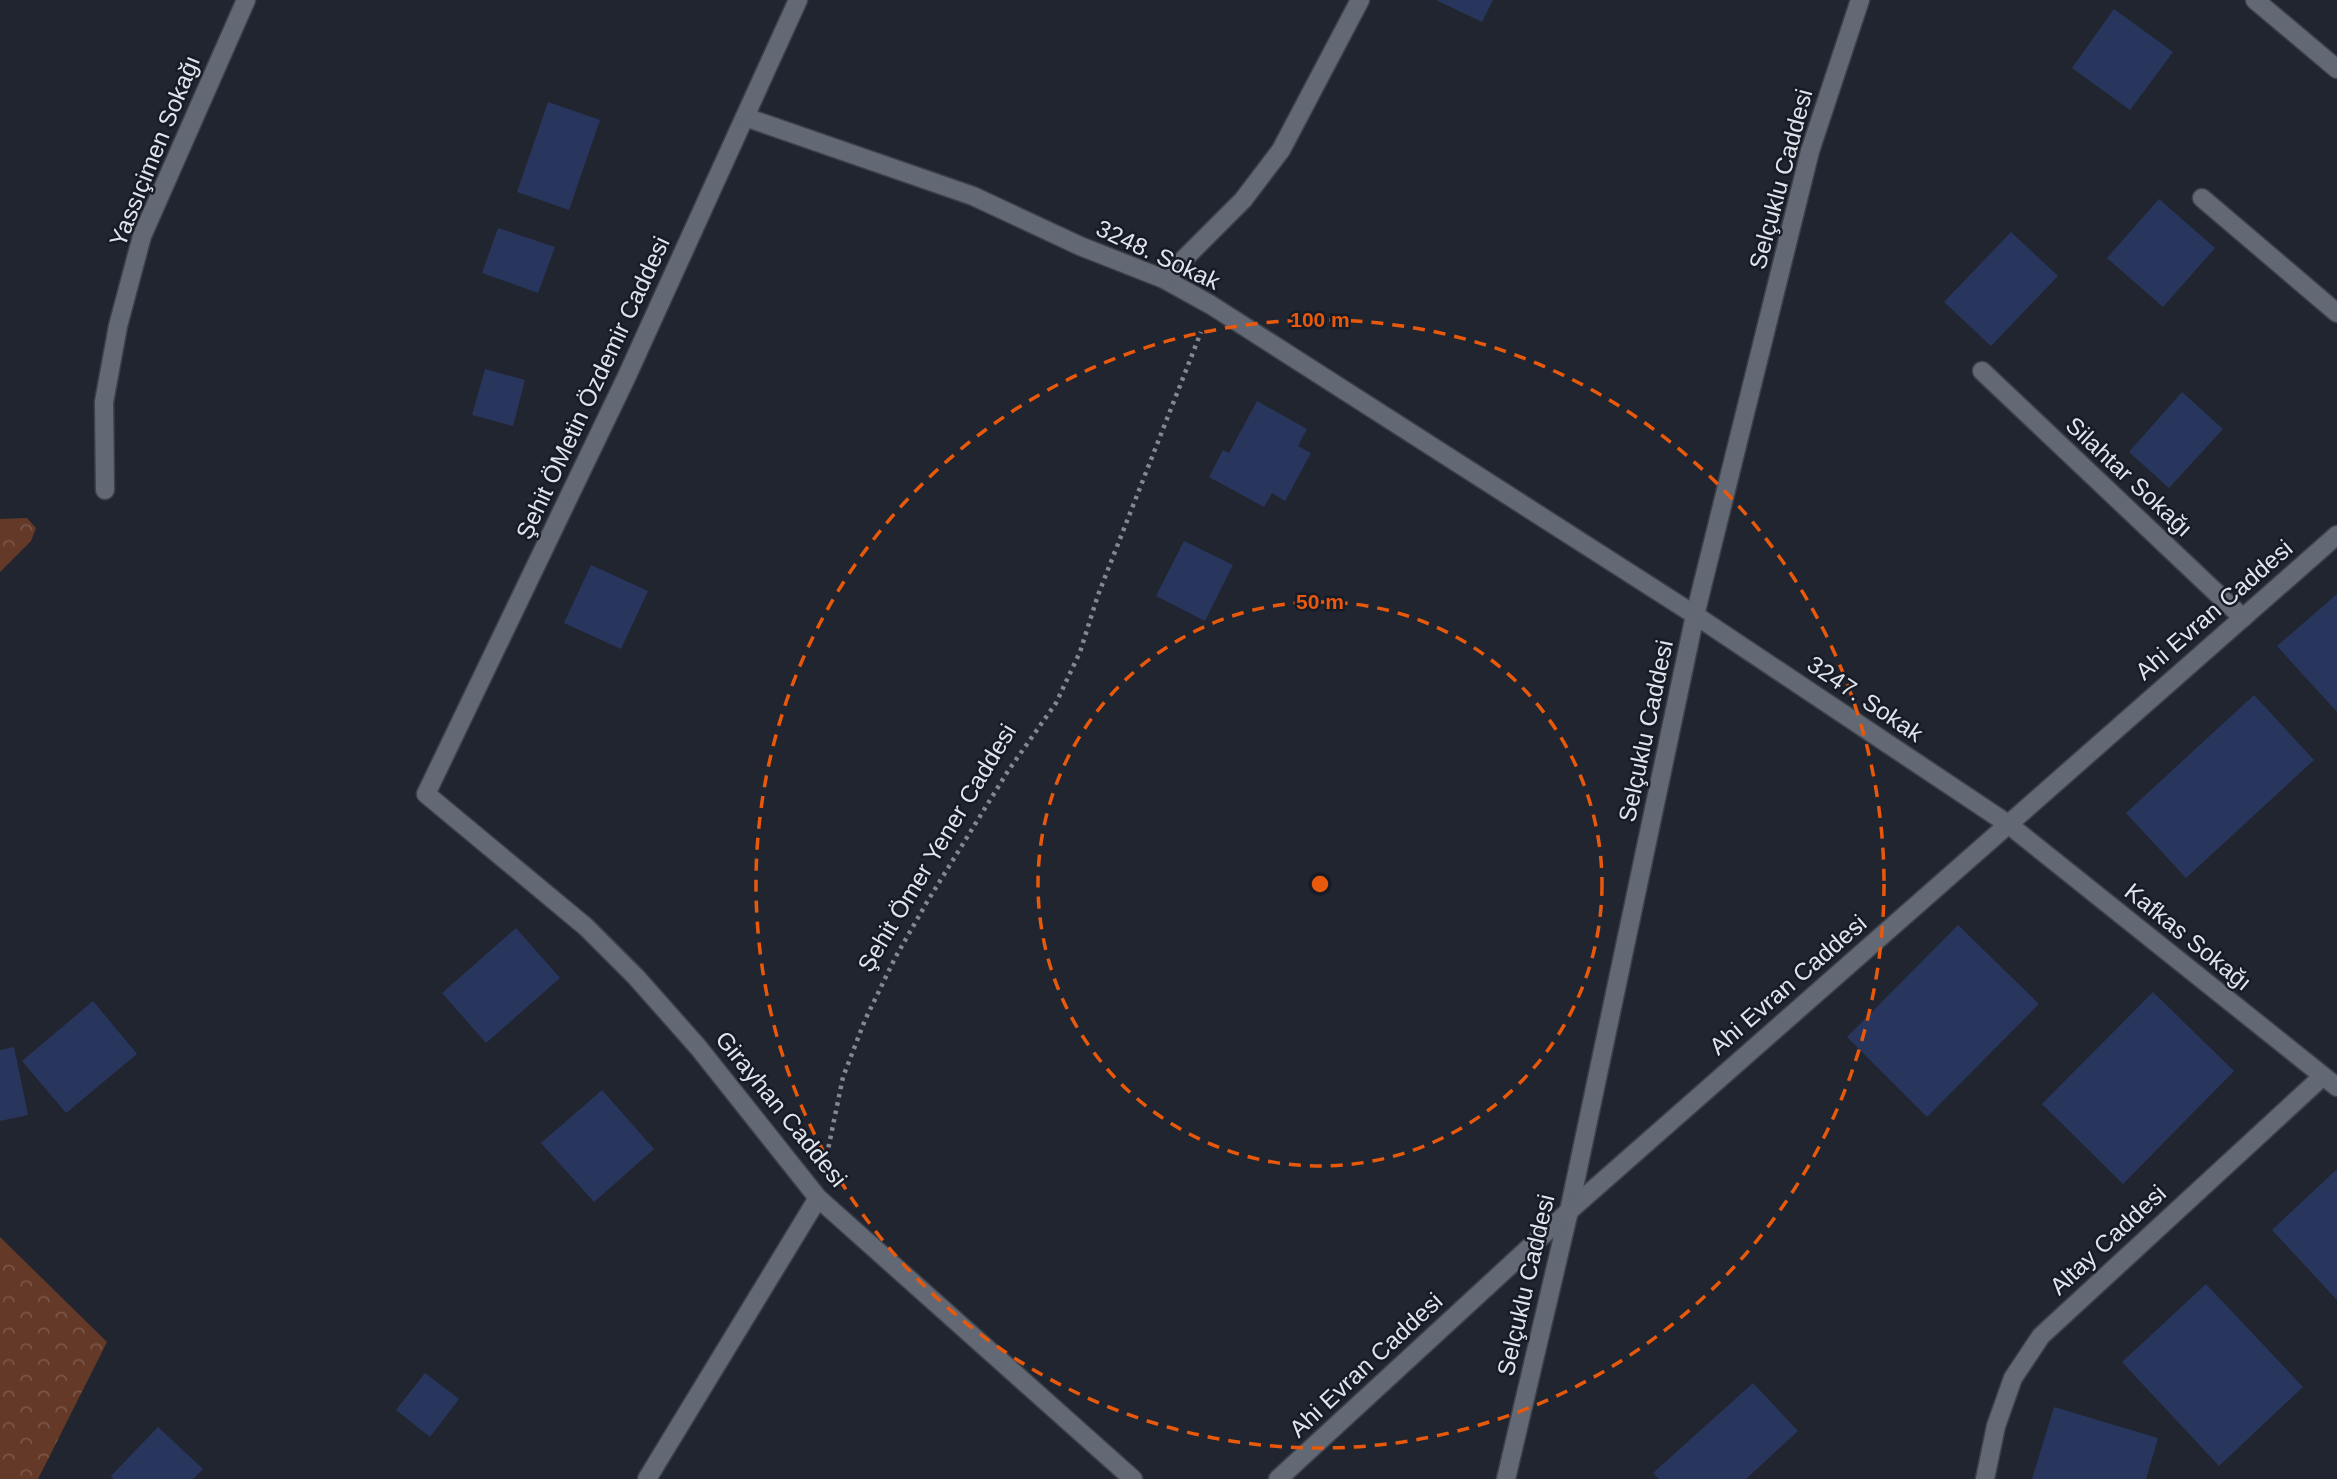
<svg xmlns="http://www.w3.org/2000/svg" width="2337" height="1479" font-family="Helvetica,sans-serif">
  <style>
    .park { fill: url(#park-crowns) }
    .building { fill: #28365d }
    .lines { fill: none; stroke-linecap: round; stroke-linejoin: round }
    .service-casing { stroke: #3d414a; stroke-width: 21 }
    .minor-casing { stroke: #3d414a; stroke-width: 21 }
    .tertiary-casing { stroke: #3d414a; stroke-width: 21 }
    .secondary-casing { stroke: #3d414a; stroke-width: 21 }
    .path { stroke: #848890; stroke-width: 4.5; stroke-dasharray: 3.5 5; stroke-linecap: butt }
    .service { stroke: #626874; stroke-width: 18 }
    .minor { stroke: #626874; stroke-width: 18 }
    .tertiary { stroke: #626874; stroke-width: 18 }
    .secondary { stroke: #626874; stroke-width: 18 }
    .ring { fill: none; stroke: #e8590c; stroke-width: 3.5; stroke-dasharray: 12 9 }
    .labels { text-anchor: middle; stroke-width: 5; stroke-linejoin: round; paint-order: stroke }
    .street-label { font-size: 24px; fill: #e0e4eb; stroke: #171b26 }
    .centre { fill: #e8590c; stroke: #171b26; stroke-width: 3.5 }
    .ring-label { font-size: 21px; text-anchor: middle; font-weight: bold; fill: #e8590c; stroke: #171b26; stroke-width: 5; stroke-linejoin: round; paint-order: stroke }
  </style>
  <defs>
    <pattern id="park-crowns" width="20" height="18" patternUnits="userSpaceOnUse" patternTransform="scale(1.75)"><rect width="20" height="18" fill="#643928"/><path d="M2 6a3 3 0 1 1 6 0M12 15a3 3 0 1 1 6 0" fill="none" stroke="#7a5647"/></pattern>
  </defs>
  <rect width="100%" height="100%" fill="#21252f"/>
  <g class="park">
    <polygon points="27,518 36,528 31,541 0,572 0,519"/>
    <polygon points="0,1237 107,1342 38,1479 0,1479"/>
  </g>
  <g class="building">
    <polygon points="1436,0 1493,0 1482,22"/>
    <polygon points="2114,9 2173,52 2130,110 2072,68"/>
    <polygon points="548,102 600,120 569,210 517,192"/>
    <polygon points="2159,199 2215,248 2163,307 2107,258"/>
    <polygon points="498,228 555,247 538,293 482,273"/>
    <polygon points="2011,232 2058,276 1991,346 1944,302"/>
    <polygon points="485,369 525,380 513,426 472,415"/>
    <polygon points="2182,392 2223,429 2169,488 2129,452"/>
    <polygon points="1257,401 1307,429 1298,446 1311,453 1285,501 1272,493 1264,507 1209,477 1223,450 1229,453"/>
    <polygon points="1184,541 1233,565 1205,621 1156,596"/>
    <polygon points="591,565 648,591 621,649 564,623"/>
    <polygon points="2337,594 2337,712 2277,646"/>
    <polygon points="2254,695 2314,760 2186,878 2126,813"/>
    <polygon points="1958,925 2039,1004 1927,1117 1847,1037"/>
    <polygon points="516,928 560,978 486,1043 442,993"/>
    <polygon points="2153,992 2234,1071 2123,1184 2042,1104"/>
    <polygon points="93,1001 137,1054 66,1113 22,1061"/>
    <polygon points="14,1047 28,1115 0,1121 0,1050"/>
    <polygon points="602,1090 654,1149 594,1202 541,1143"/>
    <polygon points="2337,1169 2337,1300 2272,1230"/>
    <polygon points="2206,1284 2303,1387 2219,1466 2122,1362"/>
    <polygon points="425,1373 459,1399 430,1437 396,1410"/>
    <polygon points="1753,1383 1798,1431 1746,1479 1659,1479 1653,1473"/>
    <polygon points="2054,1407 2158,1438 2146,1479 2032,1479"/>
    <polygon points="158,1427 203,1469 193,1479 114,1479 111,1476"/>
  </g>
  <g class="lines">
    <defs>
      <polyline id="service" points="1569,1211 1695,615 1810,151 1860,0"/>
      <g id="minor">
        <polyline points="798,0 626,378 426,794 586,927 636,977 698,1047 818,1198 1133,1479"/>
        <polyline points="2255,0 2337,69"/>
        <polyline points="745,117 973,196 1080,246 1164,279 1211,305 1695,615 2008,824 2337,1087"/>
        <polyline points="2202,198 2337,313"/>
        <polyline points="1982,371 2243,618"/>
        <polyline points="105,490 104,402 118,326 142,236 246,0"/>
        <polyline points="1985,1479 1996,1426 2013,1378 2041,1336 2323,1076"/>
      </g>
      <g id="tertiary">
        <polyline points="1164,279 1243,200 1281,150 1360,0"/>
        <polyline points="647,1479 818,1198"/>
        <polyline points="1506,1479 1569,1211"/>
      </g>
      <polyline id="secondary" points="1278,1479 1569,1211 2337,535"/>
    </defs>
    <use href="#service" class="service-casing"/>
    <use href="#minor" class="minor-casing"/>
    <use href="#tertiary" class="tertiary-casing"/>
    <use href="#secondary" class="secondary-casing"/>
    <polyline class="path" points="825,1164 843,1077 865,1020 895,958 927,902 1008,771 1056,703 1080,652 1098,595 1201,332"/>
    <use href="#service" class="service"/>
    <use href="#minor" class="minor"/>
    <use href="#tertiary" class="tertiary"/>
    <use href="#secondary" class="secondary"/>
  </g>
  <g class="ring">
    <circle cx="1320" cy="884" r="282"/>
    <circle cx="1320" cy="884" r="564"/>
  </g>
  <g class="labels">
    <g class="street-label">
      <text transform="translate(155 151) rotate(-68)" y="8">Yassıçimen Sokağı</text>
      <text transform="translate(1781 179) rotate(-75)" y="8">Selçuklu Caddesi</text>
      <text transform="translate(1158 255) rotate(25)" y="8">3248. Sokak</text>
      <text transform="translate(593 388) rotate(-65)" y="8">Şehit ÖMetin Özdemir Caddesi</text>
      <text transform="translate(2129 477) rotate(43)" y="8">Silahtar Sokağı</text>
      <text transform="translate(2214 610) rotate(-41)" y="8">Ahi Evran Caddesi</text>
      <text transform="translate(1865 699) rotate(34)" y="8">3247. Sokak</text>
      <text transform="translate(1646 731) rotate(-78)" y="8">Selçuklu Caddesi</text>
      <text transform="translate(937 848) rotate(-59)" y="8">Şehit Ömer Yener Caddesi</text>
      <text transform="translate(2188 937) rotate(39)" y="8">Kafkas Sokağı</text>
      <text transform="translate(1788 985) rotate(-41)" y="8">Ahi Evran Caddesi</text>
      <text transform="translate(781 1109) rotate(51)" y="8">Girayhan Caddesi</text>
      <text transform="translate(2108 1240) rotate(-43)" y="8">Altay Caddesi</text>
      <text transform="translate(1526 1285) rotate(-77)" y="8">Selçuklu Caddesi</text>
      <text transform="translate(1366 1365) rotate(-43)" y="8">Ahi Evran Caddesi</text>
    </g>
  </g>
  <circle cx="1320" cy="884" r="10" class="centre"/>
  <g class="ring-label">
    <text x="1320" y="327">100 m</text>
    <text x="1320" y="609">50 m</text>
  </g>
</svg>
